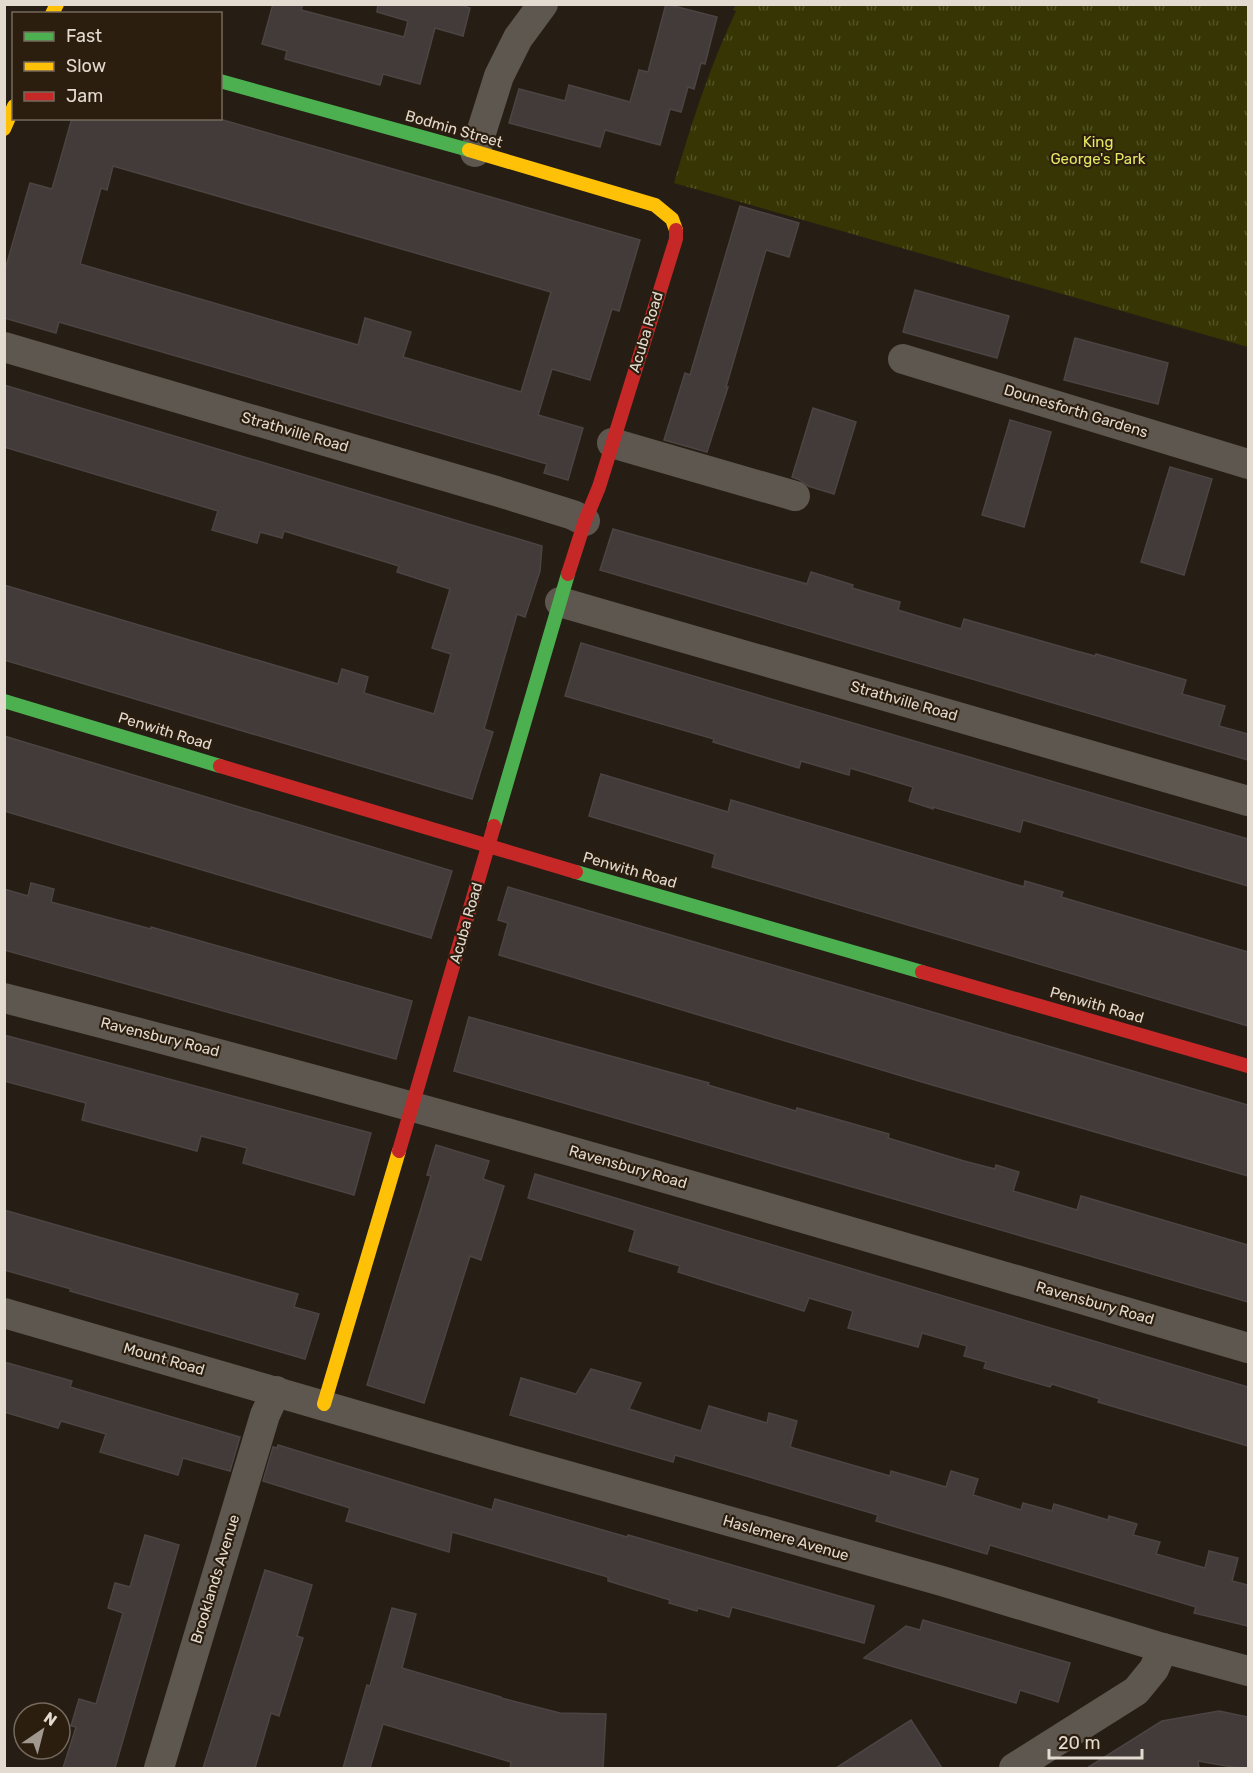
<svg xmlns="http://www.w3.org/2000/svg" width="1253" height="1773" font-family="Rubik,sans-serif">
  <style>
    .park { fill: url(#park-tufts) }
    .building { fill: #423b39; stroke: #4b4443; stroke-width: 1.5; fill-rule: evenodd }
    .lines { fill: none; stroke-linecap: round; stroke-linejoin: round }
    .street { stroke: #5d5750; stroke-width: 30 }
    .fast { stroke: #4caf50; stroke-width: 14 }
    .slow { stroke: #ffc107; stroke-width: 14 }
    .jam { stroke: #c62828; stroke-width: 14 }
    .labels { text-anchor: middle; stroke-width: 4.5; stroke-linejoin: round; paint-order: stroke }
    .street-label { font-size: 15px; fill: #e3dad0; stroke: #2c1e0f }
    .park-label { font-size: 15px; fill: #e4e762; stroke: #2c1e0f }
  </style>
  <defs>
    <pattern id="park-tufts" width="24" height="20" patternUnits="userSpaceOnUse" patternTransform="scale(1.5)"><rect width="24" height="20" fill="#363503"/><path d="M3 7l-1-3M5 7V3M7 7l1-3M15 17l-1-3M17 17v-4M19 17l1-3" fill="none" stroke="#535227"/></pattern>
  </defs>
  <rect width="100%" height="100%" fill="#261e15"/>
  <path class="park" d="M736 5H1248V347L674 183C691 124 710 66 736 11L733 10Z"/>
  <g class="building">
    <polygon points="273,4 303,4 301,10 404,37 408,21 377,12 378,4 457,4 470,8 463,36 435,28 420,84 383,74 380,85 285,59 287,51 262,44"/>
    <polygon points="666,4 717,17 705,64 701,63 694,89 688,87 681,112 670,109 660,145 605,130 600,147 509,123 519,89 565,101 569,85 630,102 639,70 648,72"/>
    <path d="M72 118H216L640 240 619 311 612 309 590 380 552 369 538 415 583 428 568 480 544 473 547 464 59 322 56 333 4 318V273L30 183 52 189ZM113 166 551 292 521 392 403 357 411 332 365 318 358 345 80 264 101 188 107 190Z"/>
    <polygon points="740,206 799,223 789,257 766,250 726,387 728,387 707,452 664,440 685,373 690,375"/>
    <polygon points="915,290 1009,316 997,358 903,332"/>
    <polygon points="1075,338 1168,363 1158,404 1064,380"/>
    <polygon points="4,385 542,546 540,571 525,617 517,614 484,729 493,732 472,799 4,660 4,585 338,684 342,669 368,677 364,693 434,714 451,654 432,648 450,589 397,572 399,566 284,531 282,538 260,532 257,543 212,530 218,511 4,447"/>
    <polygon points="813,408 856,422 834,494 808,486 800,480 792,477"/>
    <polygon points="1010,420 1051,432 1024,527 982,515"/>
    <polygon points="1170,467 1212,479 1184,575 1141,562"/>
    <polygon points="613,529 807,584 811,572 853,585 852,588 900,602 898,610 961,629 964,619 1073,650 1095,656 1096,654 1186,680 1182,694 1225,706 1219,726 1248,734 1248,760 600,570"/>
    <polygon points="581,643 1248,839 1248,886 1023,820 1020,832 933,807 933,809 909,801 913,787 850,768 849,775 801,761 799,768 713,742 714,739 565,696"/>
    <polygon points="4,736 452,871 431,938 4,811"/>
    <polygon points="601,774 728,812 731,800 1024,887 1025,881 1063,892 1061,897 1248,952 1248,1026 712,867 715,854 589,816"/>
    <polygon points="31,883 54,889 51,902 151,929 151,927 412,1001 396,1059 4,950 4,889 28,896"/>
    <polygon points="508,887 1248,1105 1248,1176 922,1082 499,955 508,923 498,920"/>
    <polygon points="469,1017 709,1083 708,1085 796,1111 797,1108 864,1127 889,1134 888,1138 964,1161 995,1169 996,1165 1019,1172 1013,1191 1047,1201 1077,1210 1081,1196 1248,1245 1248,1302 454,1071"/>
    <polygon points="4,1035 371,1133 354,1195 243,1163 247,1148 201,1136 197,1151 82,1120 86,1103 4,1081"/>
    <polygon points="436,1145 489,1161 483,1179 504,1186 481,1260 470,1256 424,1403 367,1385 431,1176 427,1175"/>
    <polygon points="535,1174 1248,1387 1248,1446 1098,1402 1100,1399 1052,1384 1050,1387 984,1368 986,1362 964,1356 967,1346 922,1333 918,1347 848,1328 853,1311 809,1298 804,1311 678,1272 680,1266 629,1251 635,1230 528,1198"/>
    <polygon points="4,1210 298,1294 294,1307 319,1314 305,1359 70,1291 71,1289 4,1270"/>
    <polygon points="4,1362 72,1381 70,1387 240,1437 230,1471 183,1458 178,1475 100,1452 106,1434 61,1421 58,1428 4,1412"/>
    <polygon points="591,1369 641,1383 629,1409 701,1431 709,1406 767,1423 769,1413 797,1421 790,1447 890,1476 891,1471 946,1487 951,1471 978,1479 973,1495 1021,1510 1023,1503 1052,1511 1054,1504 1108,1520 1109,1516 1137,1524 1133,1535 1160,1542 1156,1554 1205,1568 1209,1551 1238,1558 1232,1581 1248,1585 1248,1626 1194,1613 1196,1607 990,1545 987,1554 876,1521 878,1515 675,1455 673,1462 510,1415 521,1378 576,1394"/>
    <polygon points="278,1445 492,1510 495,1499 627,1537 628,1535 874,1606 864,1643 732,1607 729,1617 698,1608 697,1611 669,1603 670,1600 608,1581 608,1577 452,1532 449,1552 346,1521 350,1508 263,1481 273,1447 277,1448"/>
    <polygon points="145,1535 179,1545 115,1768 63,1768 76,1727 71,1726 79,1699 96,1704 123,1613 108,1608 115,1583 130,1587"/>
    <polygon points="265,1570 312,1585 297,1636 303,1638 279,1716 271,1713 255,1768 203,1768"/>
    <polygon points="392,1608 416,1614 402,1668 501,1697 501,1698 560,1713 606,1714 603,1768 510,1768 511,1762 383,1724 370,1768 343,1768 367,1685 370,1686"/>
    <polygon points="923,1620 1070,1663 1058,1702 1020,1690 1016,1703 864,1658 906,1626 920,1630"/>
    <polygon points="1219,1711 1248,1717 1248,1768 1238,1768 1198,1761 1199,1768 1087,1768 1162,1721"/>
    <polygon points="911,1720 942,1768 836,1768 875,1743"/>
  </g>
  <g class="lines">
    <g class="street">
      <polyline points="475,152 499,76 518,38 543,4"/>
      <polyline points="4,347 496,491 573,515 585,521"/>
      <polyline points="903,359 1248,464"/>
      <polyline points="612,443 795,496"/>
      <polyline points="560,602 1248,801"/>
      <path d="M4 998C422 1104 835 1227 1248 1348"/>
      <polyline points="4,1313 490,1454 942,1581 1163,1648 1248,1671"/>
      <polyline points="159,1768 265,1415 276,1391"/>
      <polyline points="1014,1768 1136,1691 1154,1669 1163,1648"/>
    </g>
    <g class="fast">
      <polyline points="220,81 469,150"/>
      <polyline points="4,701 220,766"/>
      <polyline points="494,826 568,574"/>
      <polyline points="576,872 922,972"/>
    </g>
    <g class="slow">
      <polyline points="52,14 57,4"/>
      <polyline points="4,129 14,106"/>
      <polyline points="469,150 655,205 672,219 676,230"/>
      <polyline points="324,1404 399,1151"/>
    </g>
    <g class="jam">
      <polyline points="568,574 585,521 599,487 676,239 676,230"/>
      <polyline points="220,766 576,872"/>
      <polyline points="922,972 1248,1066"/>
      <polyline points="399,1151 494,826"/>
    </g>
  </g>
  <g class="labels">
    <g class="street-label">
      <text transform="translate(454 129) rotate(16)" y="5">Bodmin Street</text>
      <text transform="translate(646 332) rotate(-73)" y="5">Acuba Road</text>
      <text transform="translate(1076 411) rotate(17)" y="5">Dounesforth Gardens</text>
      <text transform="translate(295 432) rotate(16)" y="5">Strathville Road</text>
      <text transform="translate(904 701) rotate(16)" y="5">Strathville Road</text>
      <text transform="translate(165 731) rotate(17)" y="5">Penwith Road</text>
      <text transform="translate(630 870) rotate(16)" y="5">Penwith Road</text>
      <text transform="translate(466 923) rotate(-74)" y="5">Acuba Road</text>
      <text transform="translate(1097 1005) rotate(16)" y="5">Penwith Road</text>
      <text transform="translate(160 1037) rotate(14)" y="5">Ravensbury Road</text>
      <text transform="translate(628 1167) rotate(16)" y="5">Ravensbury Road</text>
      <text transform="translate(1095 1303) rotate(16)" y="5">Ravensbury Road</text>
      <text transform="translate(164 1359) rotate(16)" y="5">Mount Road</text>
      <text transform="translate(786 1538) rotate(16)" y="5">Haslemere Avenue</text>
      <text transform="translate(215 1579) rotate(-73)" y="5">Brooklands Avenue</text>
    </g>
    <g class="park-label">
      <text x="1098" y="147">King<tspan x="1098" dy="17">George's Park</tspan></text>
    </g>
  </g>
  <rect width="1253" height="1773" fill="none" stroke="#e3dad0" stroke-width="12"/>
  <rect x="12" y="12" width="210" height="108" fill="#2c1e0f" stroke="#75695c" stroke-width="1.5"/>
  <rect x="24" y="32" width="30" height="9" fill="#4caf50" stroke="#75695c" stroke-width="1.5"/>
  <text x="66" y="42" font-size="18" fill="#e3dad0">Fast</text>
  <rect x="24" y="62" width="30" height="9" fill="#ffc107" stroke="#75695c" stroke-width="1.5"/>
  <text x="66" y="72" font-size="18" fill="#e3dad0">Slow</text>
  <rect x="24" y="92" width="30" height="9" fill="#c62828" stroke="#75695c" stroke-width="1.5"/>
  <text x="66" y="102" font-size="18" fill="#e3dad0">Jam</text>
  <g transform="translate(42 1731) rotate(35)"><circle r="28" fill="#2c1e0f" stroke="#75695c" stroke-width="1.5"/>
  <path d="M0-4.5L10 22L0 15L-10 22Z" fill="#a1988f"/>
  <text y="-9" font-size="16" font-weight="bold" text-anchor="middle" fill="#e3dad0">N</text>
  </g>
  <path d="M1049 1749v9h93v-9" fill="none" stroke="#e3dad0" stroke-width="3"/>
  <text x="1058" y="1749" font-size="18" fill="#e3dad0" stroke="#2c1e0f" stroke-width="4.5" paint-order="stroke">20 m</text>
</svg>
